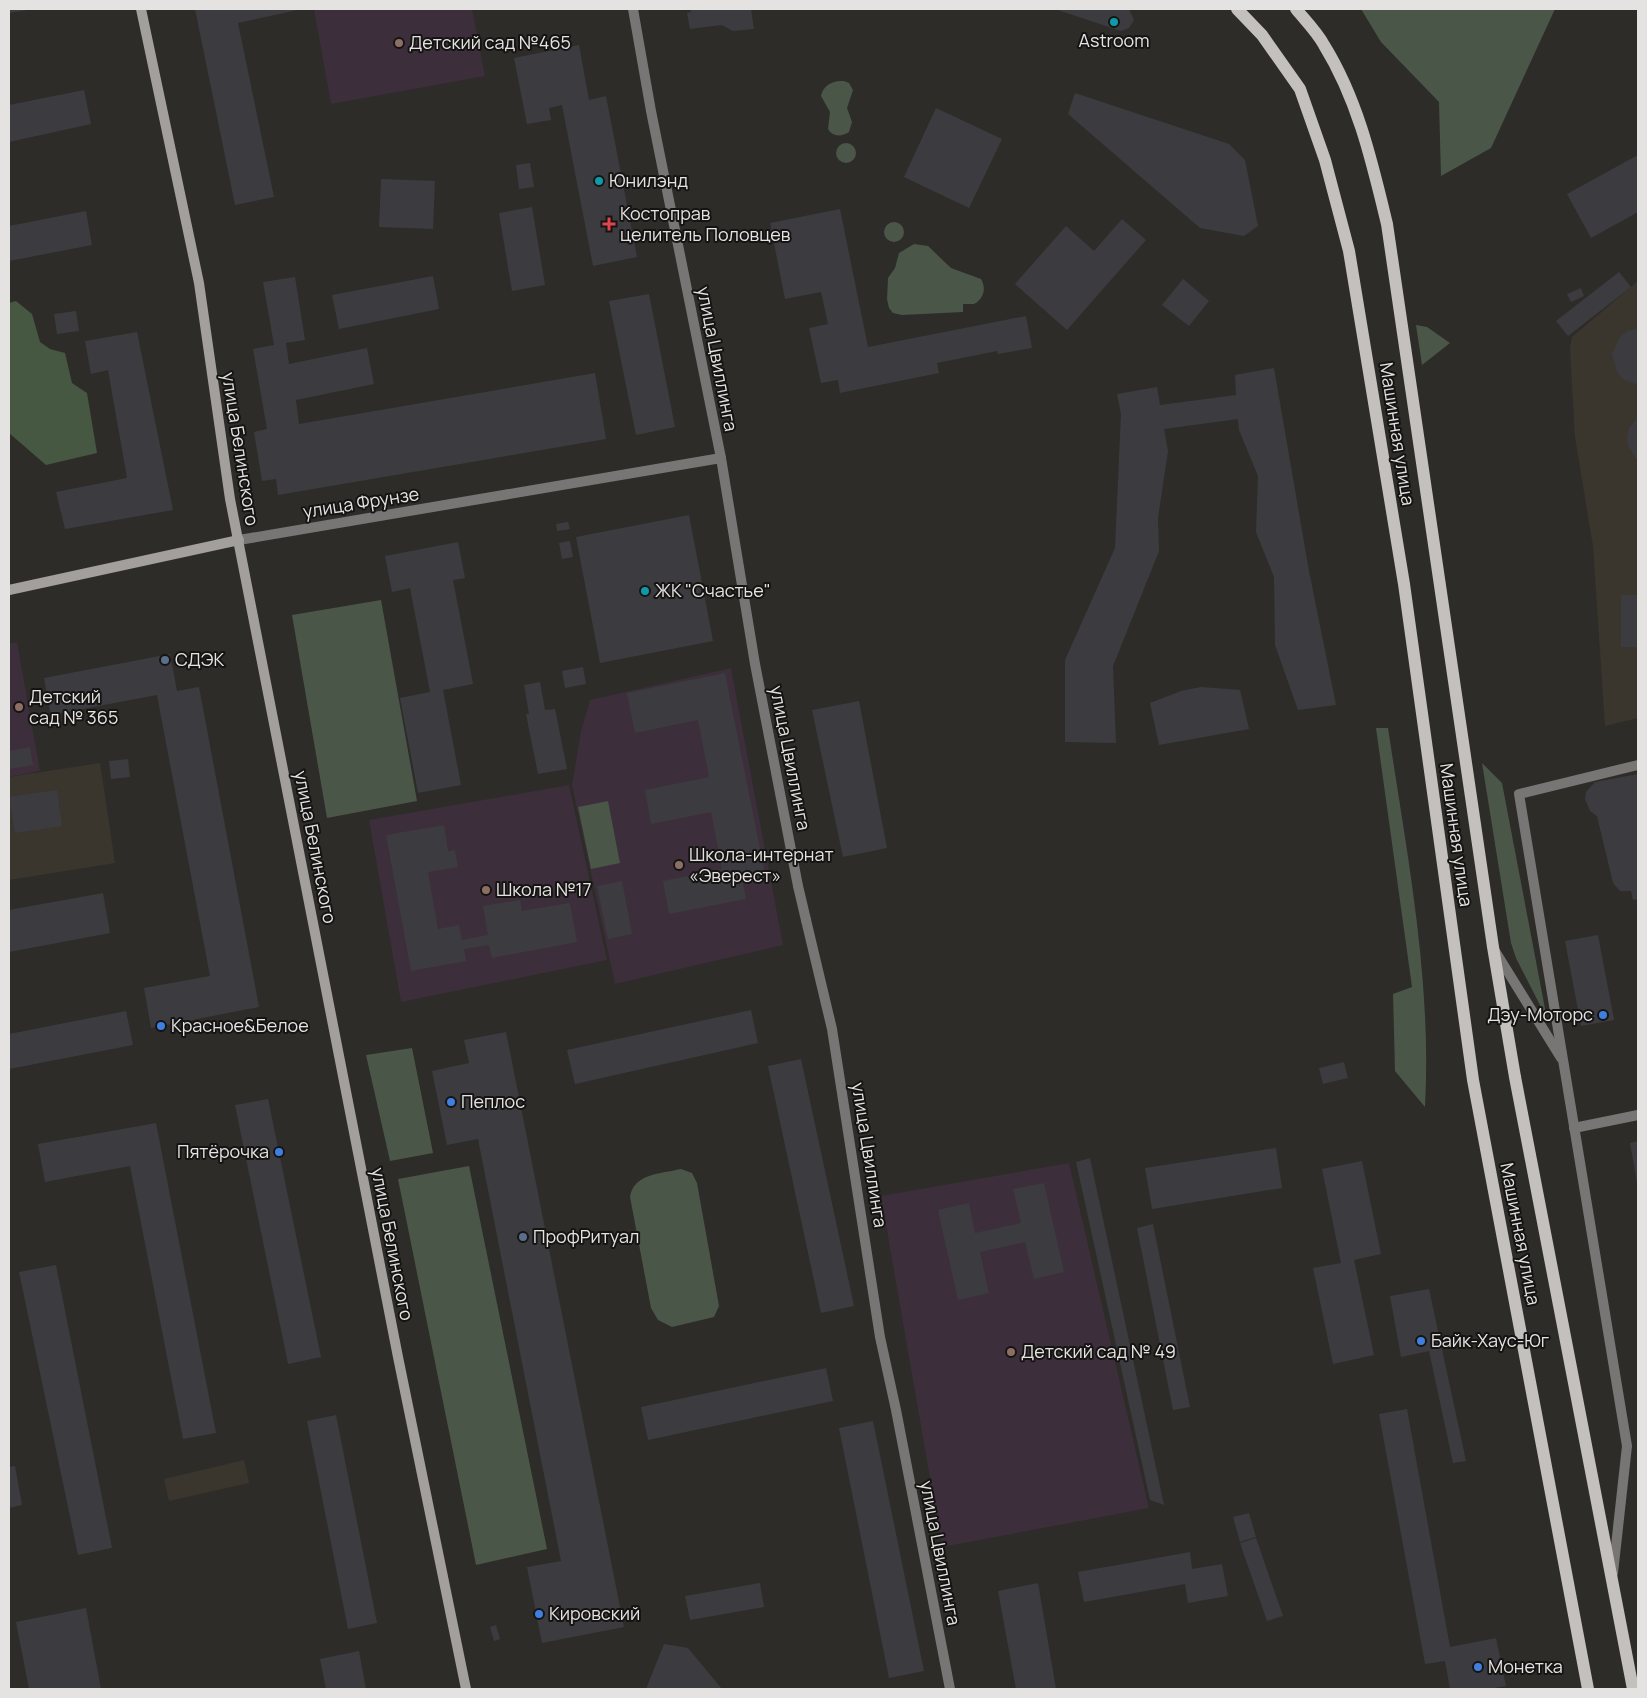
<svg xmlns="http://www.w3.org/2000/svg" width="1647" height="1698" font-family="Manrope,sans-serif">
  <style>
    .built { fill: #3a362d }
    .education { fill: #3c2e3a }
    .green { fill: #4a5647 }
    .forest { fill: #465742 }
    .building { fill: #3c3c40 }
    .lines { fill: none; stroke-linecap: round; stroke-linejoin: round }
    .pedestrian { stroke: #777674; stroke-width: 10 }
    .minor { stroke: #777674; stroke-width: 10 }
    .secondary { stroke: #a29f9d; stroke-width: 10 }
    .primary { stroke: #c3c0bd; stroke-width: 12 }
    .culture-dot { fill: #0f9aa8; stroke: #151413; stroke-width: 2 }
    .education-dot { fill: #8d6e63; stroke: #151413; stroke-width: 2 }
    .health-dot { fill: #e0444e; stroke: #151413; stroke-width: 2 }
    .service-dot { fill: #5c6f8a; stroke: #151413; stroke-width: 2 }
    .shop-dot { fill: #3f7fe0; stroke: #151413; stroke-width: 2 }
    .labels { text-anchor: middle; stroke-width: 4; stroke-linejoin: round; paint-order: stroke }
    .poi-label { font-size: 18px; fill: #e5e3e1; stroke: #151413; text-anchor: start }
    .street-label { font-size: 18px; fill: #e5e3e1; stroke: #151413 }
  </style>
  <rect width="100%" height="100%" fill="#2d2c28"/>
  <g class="built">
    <polygon points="1638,281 1638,718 1605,726 1593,546 1575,437 1570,348 1572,337"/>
    <polygon points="100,763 115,863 9,880 9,777"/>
    <polygon points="244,1460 249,1483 169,1501 164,1479"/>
  </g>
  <g class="education">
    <polygon points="314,9 472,9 485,76 331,104"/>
    <polygon points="17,642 40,771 9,777 9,644"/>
    <polygon points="731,668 783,945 615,984 572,785 581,731 590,700"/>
    <polygon points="569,785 607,960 401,1002 369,820"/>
    <polygon points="1069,1163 1149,1508 942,1547 881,1196"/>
  </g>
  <g class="green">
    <polygon points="1361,9 1555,9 1491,148 1441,176 1439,102 1381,42"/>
    <path d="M844 81 849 83 853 90 847 108 852 122 849 132C841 137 833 137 828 129L830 112 821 96C823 85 833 80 844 81Z"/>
    <circle cx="846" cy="153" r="10"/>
    <circle cx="894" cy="232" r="10"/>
    <path d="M914 244 928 246 951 268 981 279C987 289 983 299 974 304H963V312L902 315 893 313 889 308 887 299 888 278 895 268 899 253Z"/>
    <polygon points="1416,325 1427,327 1450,343 1422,365"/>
    <polygon points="381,600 417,801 327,818 292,615"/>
    <path d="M1376 728H1388C1407 854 1432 980 1425 1107L1395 1071 1393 994 1412 987Z"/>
    <polygon points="1482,763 1502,783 1547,1019 1516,958 1511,943"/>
    <polygon points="608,801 620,863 591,869 578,807"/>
    <polygon points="412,1048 433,1153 390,1161 366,1055"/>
    <polygon points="469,1166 547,1549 476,1565 398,1179"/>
    <path d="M681 1169 692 1173 697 1183 719 1306 714 1317 672 1327 658 1320 651 1308 630 1197C634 1173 660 1174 681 1169Z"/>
  </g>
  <polygon class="forest" points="16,301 32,314 40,342 50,349 65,353 72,383 87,393 97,453 46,465 9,433 9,303"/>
  <g class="building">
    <polygon points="9,9 28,9 28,10 9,13"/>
    <polygon points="195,9 302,9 238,23 274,197 235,205"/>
    <polygon points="691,9 751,9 754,29 733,31 722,25 690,29 687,13 691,12"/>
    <polygon points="1055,9 1129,9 1134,20 1129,28 1121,31"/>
    <polygon points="579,45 589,100 606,96 637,257 593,266 562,105 549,108 551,120 527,124 514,58"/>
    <polygon points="84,90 91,124 9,142 9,105"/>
    <polygon points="1075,93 1229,144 1245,160 1258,226 1244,236 1200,228 1068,114"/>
    <polygon points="936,108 1002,139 969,208 904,177"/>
    <polygon points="1638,155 1638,212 1591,238 1567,194"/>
    <polygon points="530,163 534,187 519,189 516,165"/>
    <polygon points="381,179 435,181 433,229 379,227"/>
    <polygon points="532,207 545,285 512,291 499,213"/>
    <polygon points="840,209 868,347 1026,316 1032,348 998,354 997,351 937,363 939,373 840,393 838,380 821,383 809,328 828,324 821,292 785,299 770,223"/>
    <polygon points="86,211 92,245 9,261 9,226"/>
    <polygon points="1122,219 1146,240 1067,330 1015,284 1066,226 1094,251"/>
    <polygon points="1619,272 1631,287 1568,336 1556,321"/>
    <polygon points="433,276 439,309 339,329 332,295"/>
    <polygon points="295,277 305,340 286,343 289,364 367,348 374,384 296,400 299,424 595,373 606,439 278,495 276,479 262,481 254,432 267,429 253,349 274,345 263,282"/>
    <polygon points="1183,279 1209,301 1189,326 1162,305"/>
    <polygon points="1581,288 1584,296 1571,302 1567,294"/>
    <polygon points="649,294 675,427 636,435 609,301"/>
    <polygon points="76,311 79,331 57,334 54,314"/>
    <polygon points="1638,328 1638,385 1623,379 1617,372 1612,354 1620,337 1628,331"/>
    <polygon points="137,332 173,510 65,529 56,492 127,478 108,370 91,374 85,341"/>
    <polygon points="1274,368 1309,571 1336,705 1298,710 1275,645 1274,577 1256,532 1258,476 1239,430 1238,419 1164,429 1168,451 1158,518 1159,551 1113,666 1116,743 1065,742 1065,660 1115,548 1121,414 1117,394 1157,387 1160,405 1236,395 1235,375"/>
    <polygon points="1638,417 1638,462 1628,446 1627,437 1629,428"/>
    <polygon points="689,515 713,641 600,663 576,537"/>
    <polygon points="568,522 570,529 557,531 556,524"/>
    <polygon points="570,541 573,557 562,559 559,543"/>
    <polygon points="458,542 465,578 453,580 473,684 443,690 461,785 418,793 400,698 430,692 410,588 392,592 385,556"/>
    <rect x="1621" y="595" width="17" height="52"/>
    <polygon points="170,654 177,691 199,687 259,1007 151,1028 144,988 210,976 157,695 51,715 44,678"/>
    <polygon points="583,667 586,684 565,688 562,671"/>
    <polygon points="725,673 766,879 743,883 746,899 669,914 663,881 722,869 711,812 651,824 645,790 709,777 698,720 635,733 627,693"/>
    <polygon points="540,682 545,710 555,709 567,769 538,774 526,714 529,714 524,685"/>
    <polygon points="1201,687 1240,690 1249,729 1159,745 1150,703 1181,691"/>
    <polygon points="859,701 887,848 843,857 812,710"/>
    <polygon points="30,747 33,765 9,769 9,751"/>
    <polygon points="128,759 130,777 111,779 109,761"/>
    <polygon points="1638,774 1638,899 1633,900 1631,891 1620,891 1613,883 1597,816 1590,811 1585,799 1586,792 1595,782"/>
    <polygon points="57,790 62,826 15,833 9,797"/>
    <polygon points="444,825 448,851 455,850 458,867 428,872 438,929 459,925 462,940 488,935 483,906 520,900 522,911 570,903 577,942 492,958 489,945 464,949 466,961 411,971 386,835"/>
    <polygon points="622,881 632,934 608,939 597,886"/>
    <polygon points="103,893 110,933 9,952 9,910"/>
    <polygon points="1598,935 1614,1020 1581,1026 1565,941"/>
    <polygon points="751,1010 758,1043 575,1084 567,1050"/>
    <polygon points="126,1011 133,1045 9,1069 9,1034"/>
    <polygon points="506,1032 624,1627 542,1643 527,1567 561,1561 478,1139 447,1145 432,1071 469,1063 464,1040"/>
    <polygon points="801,1059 854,1306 821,1313 768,1066"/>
    <polygon points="1344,1062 1348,1078 1323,1084 1319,1068"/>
    <polygon points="268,1099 321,1357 288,1364 235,1105"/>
    <polygon points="156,1123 216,1433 183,1439 130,1166 45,1182 38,1144"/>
    <polygon points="1638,1141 1638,1182 1637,1182 1630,1143"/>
    <polygon points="1276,1148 1282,1188 1152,1209 1145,1168"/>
    <polygon points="1090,1158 1164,1505 1150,1500 1076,1162"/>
    <polygon points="1362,1161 1381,1254 1354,1260 1374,1355 1333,1364 1313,1268 1341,1263 1322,1169"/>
    <polygon points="1044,1183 1064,1272 1034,1279 1025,1242 980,1252 989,1293 958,1300 938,1210 969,1203 975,1233 1021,1223 1013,1189"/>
    <polygon points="1153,1224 1190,1407 1173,1410 1137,1228"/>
    <polygon points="56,1265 112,1548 78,1555 19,1272"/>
    <polygon points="1429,1289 1466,1461 1453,1463 1429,1351 1401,1357 1390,1296"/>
    <polygon points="826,1368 833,1401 648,1440 641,1407"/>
    <polygon points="1407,1409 1450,1647 1496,1638 1506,1686 1488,1689 1450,1689 1445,1661 1425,1664 1379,1414"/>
    <polygon points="336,1415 377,1623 348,1629 307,1421"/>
    <polygon points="873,1421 924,1671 889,1678 839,1428"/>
    <polygon points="15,1466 22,1505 9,1508 9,1467"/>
    <polygon points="1249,1513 1256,1537 1240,1542 1233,1517"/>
    <polygon points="1256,1538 1283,1616 1267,1621 1240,1543"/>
    <polygon points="1190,1552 1192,1569 1222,1564 1228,1596 1188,1603 1185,1584 1084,1602 1078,1572"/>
    <polygon points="760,1583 764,1607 690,1620 685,1596"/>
    <polygon points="1038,1583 1056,1689 1016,1689 998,1591"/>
    <polygon points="86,1608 101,1689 29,1689 16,1622"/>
    <polygon points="496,1625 500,1639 494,1641 490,1627"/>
    <polygon points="664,1644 688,1648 722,1689 646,1689"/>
    <polygon points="359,1651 366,1689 326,1689 320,1659"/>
  </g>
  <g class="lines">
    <polyline class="pedestrian" points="798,886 806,920"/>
    <g class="minor">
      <polyline points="633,9 651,111 721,458 755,664 798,886"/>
      <polyline points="239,540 721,458"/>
      <polyline points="806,920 832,1029 880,1337 896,1410 950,1689"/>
      <polyline points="1495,951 1561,1058"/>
      <polyline points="1574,1128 1638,1115"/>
      <polyline points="1613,1573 1627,1446 1519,794 1638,765"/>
    </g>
    <g class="secondary">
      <polyline points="141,9 199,283 230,499 398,1357 466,1689"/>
      <polyline points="9,590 239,540"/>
    </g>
    <g class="primary">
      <polyline points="1237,9 1262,35 1300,89 1325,160 1349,251 1404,584 1473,1080 1588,1689"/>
      <path d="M1296 9C1305 20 1317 32 1324 45 1358 100 1372 162 1387 224L1493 947 1515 1077 1633 1689"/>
    </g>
  </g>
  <g class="culture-dot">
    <circle cx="1114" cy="22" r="5"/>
    <circle cx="599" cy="181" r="5"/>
    <circle cx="645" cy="591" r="5"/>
  </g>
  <g class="education-dot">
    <circle cx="399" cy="43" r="5"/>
    <circle cx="19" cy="707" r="5"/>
    <circle cx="679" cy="865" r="5"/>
    <circle cx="486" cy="890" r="5"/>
    <circle cx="1011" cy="1352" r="5"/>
  </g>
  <path class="health-dot" d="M606.5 216.5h5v5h5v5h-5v5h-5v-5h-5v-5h5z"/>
  <g class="service-dot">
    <circle cx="165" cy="660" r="5"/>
    <circle cx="523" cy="1237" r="5"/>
  </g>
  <g class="shop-dot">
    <circle cx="1603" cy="1015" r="5"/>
    <circle cx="161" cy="1026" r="5"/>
    <circle cx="451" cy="1102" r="5"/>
    <circle cx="279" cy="1152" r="5"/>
    <circle cx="1421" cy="1341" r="5"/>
    <circle cx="539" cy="1614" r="5"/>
    <circle cx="1478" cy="1667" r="5"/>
  </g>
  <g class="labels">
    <g class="poi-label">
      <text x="1114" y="47" text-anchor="middle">Astroom</text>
      <text x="409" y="49">Детский сад №465</text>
      <text x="609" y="187">Юнилэнд</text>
      <text x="620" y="220">Костоправ<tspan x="620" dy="21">целитель Половцев</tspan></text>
      <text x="655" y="597">ЖК "Счастье"</text>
      <text x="175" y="666">СДЭК</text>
      <text x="29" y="703">Детский<tspan x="29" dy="21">сад № 365</tspan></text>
      <text x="689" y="861">Школа-интернат<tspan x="689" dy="21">«Эверест»</tspan></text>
      <text x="496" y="896">Школа №17</text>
      <text x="1593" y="1021" text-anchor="end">Дэу-Моторс</text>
      <text x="171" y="1032">Красное&amp;Белое</text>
      <text x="461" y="1108">Пеплос</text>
      <text x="269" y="1158" text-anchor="end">Пятёрочка</text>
      <text x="533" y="1243">ПрофРитуал</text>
      <text x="1431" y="1347">Байк-Хаус-Юг</text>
      <text x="1021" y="1358">Детский сад № 49</text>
      <text x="549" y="1620">Кировский</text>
      <text x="1488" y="1673">Монетка</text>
    </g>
    <g class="street-label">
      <text transform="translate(717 359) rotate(79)" y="6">улица Цвиллинга</text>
      <text transform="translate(1397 434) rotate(81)" y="6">Машинная улица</text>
      <text transform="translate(240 449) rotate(81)" y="6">улица Белинского</text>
      <text transform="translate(361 503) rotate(-9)" y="6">улица Фрунзе</text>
      <text transform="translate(790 758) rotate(79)" y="6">улица Цвиллинга</text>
      <text transform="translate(1456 835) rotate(82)" y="6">Машинная улица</text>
      <text transform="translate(315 847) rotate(79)" y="6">улица Белинского</text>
      <text transform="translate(869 1155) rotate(81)" y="6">улица Цвиллинга</text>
      <text transform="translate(1520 1234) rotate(79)" y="6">Машинная улица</text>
      <text transform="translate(392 1244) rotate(79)" y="6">улица Белинского</text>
      <text transform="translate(940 1553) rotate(79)" y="6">улица Цвиллинга</text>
    </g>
  </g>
  <rect width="1647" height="1698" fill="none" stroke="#e5e3e1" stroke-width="20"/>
</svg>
